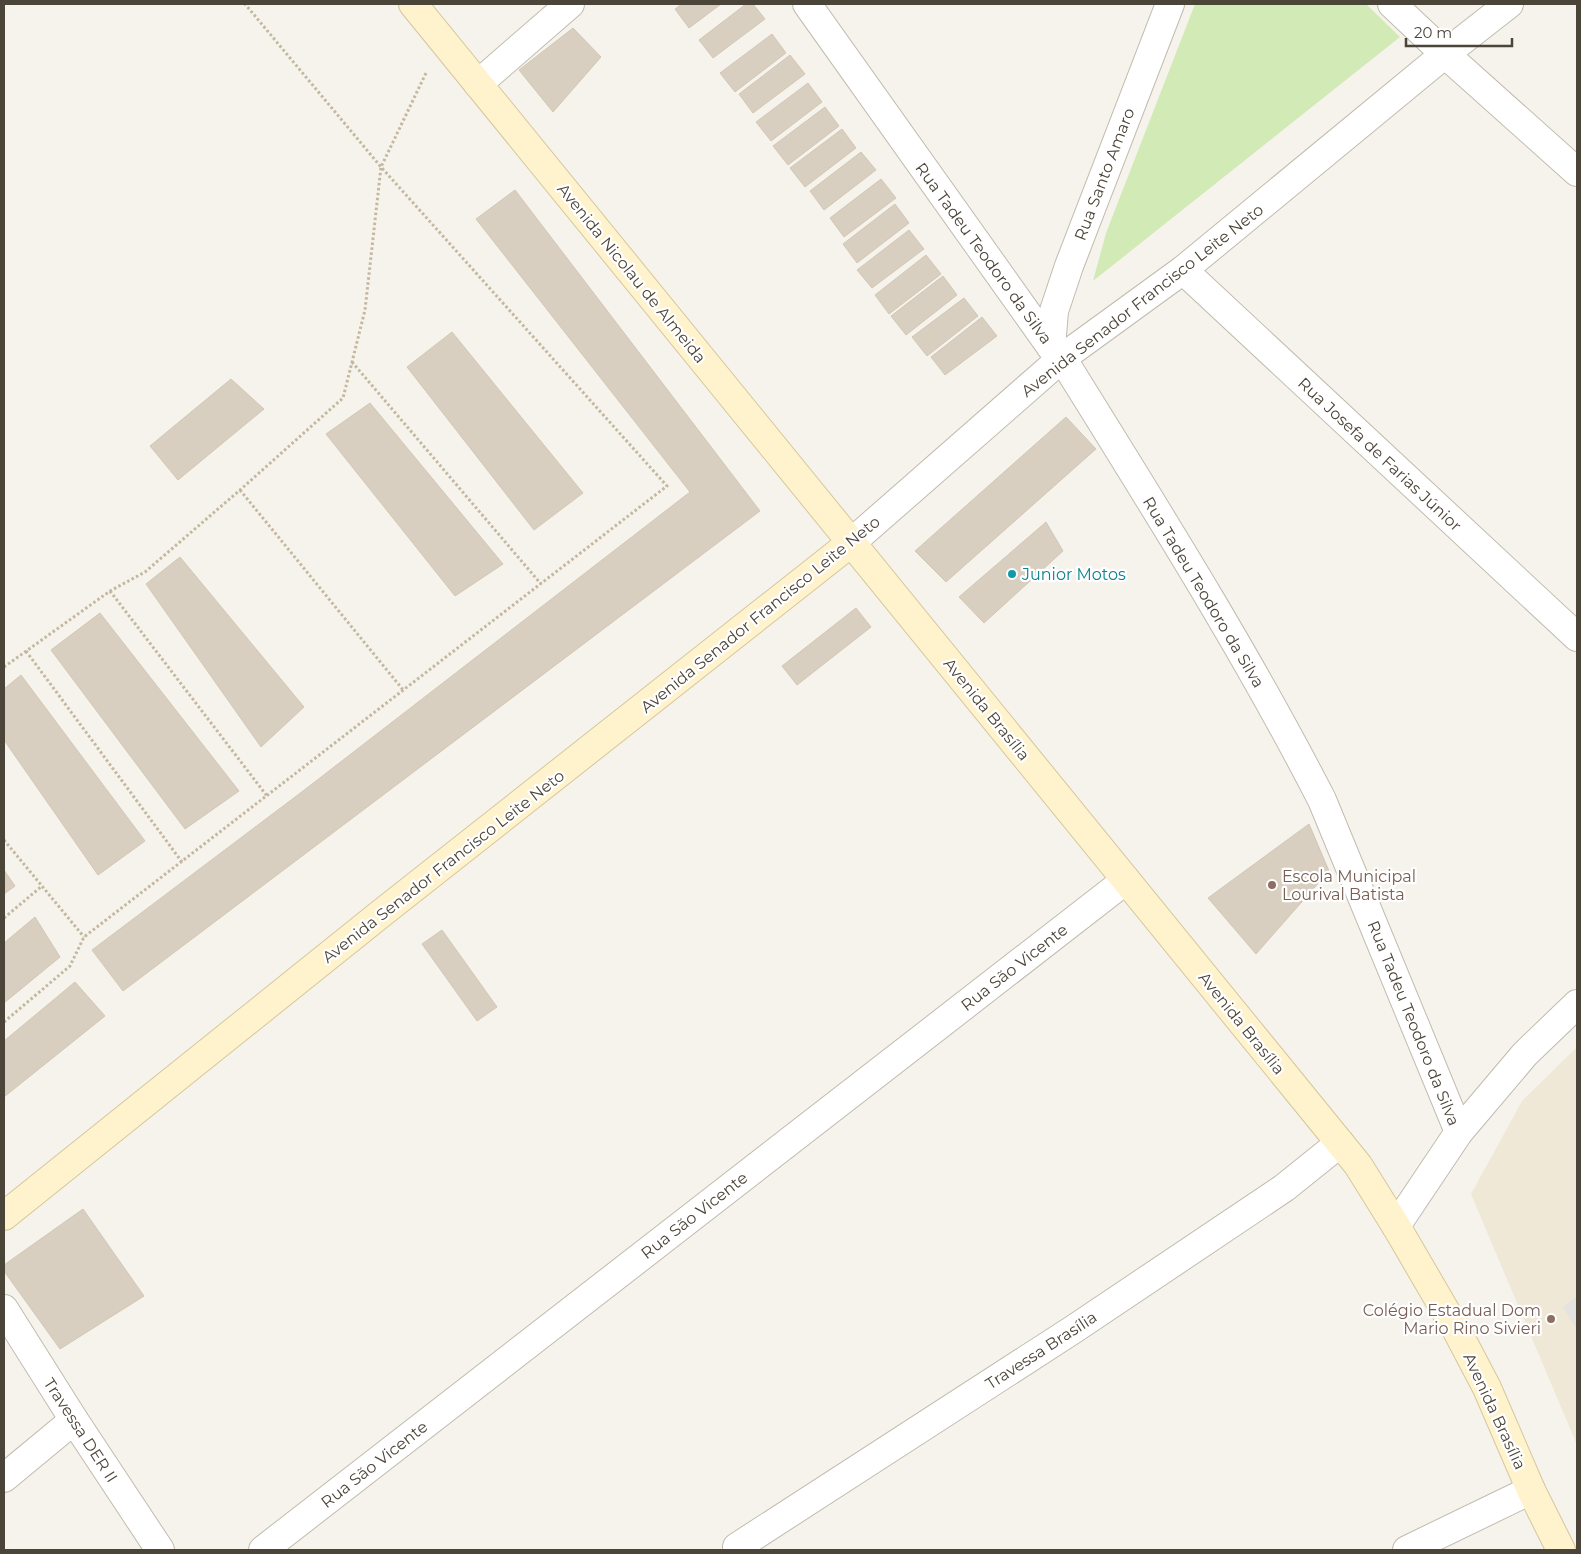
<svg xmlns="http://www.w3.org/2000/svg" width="1581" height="1554" font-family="Montserrat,sans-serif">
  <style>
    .education { fill: #efe8d6 }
    .green { fill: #d2eab5 }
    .parking { fill: #e5e3e0 }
    .building { fill: #d8cfc1; stroke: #d3c7b4 }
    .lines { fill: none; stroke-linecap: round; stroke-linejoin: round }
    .street-casing { stroke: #c2bbae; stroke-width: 30 }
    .secondary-casing { stroke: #d6c79b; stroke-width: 30 }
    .path { stroke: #c4b79f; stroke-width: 3; stroke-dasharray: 2.5 2.5; stroke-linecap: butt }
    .street { stroke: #fff; stroke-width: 28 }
    .secondary { stroke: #fff3cd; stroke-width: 28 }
    .culture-dot { fill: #0f9aa8; stroke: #fff; stroke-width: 2 }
    .education-dot { fill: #8d6e63; stroke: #fff; stroke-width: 2 }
    .labels { text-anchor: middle; stroke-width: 4.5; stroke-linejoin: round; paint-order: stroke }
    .street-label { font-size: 16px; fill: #4b4439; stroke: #fff }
    .culture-label { font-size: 16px; fill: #0d838f; stroke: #fff; text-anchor: start }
    .education-label { font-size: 16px; fill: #785e54; stroke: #fff; text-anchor: start }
  </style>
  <rect width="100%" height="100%" fill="#f6f3ec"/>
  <polygon class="education" points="1577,1047 1577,1445 1471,1194 1522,1101"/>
  <polygon class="green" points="1195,4 1366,4 1400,37 1093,281 1106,233"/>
  <polygon class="parking" points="1577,1296 1577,1330 1563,1307"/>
  <g class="building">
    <polygon points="682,4 721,4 689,28 675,9"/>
    <polygon points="746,4 753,4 765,19 713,58 699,40"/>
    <polygon points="573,28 601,57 553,112 519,70"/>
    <polygon points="772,34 786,53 735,92 720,73"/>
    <polygon points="790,55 805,74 753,113 739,94"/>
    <polygon points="808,83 822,102 771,141 756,122"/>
    <polygon points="825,107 839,126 788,165 773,146"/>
    <polygon points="842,129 856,148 805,187 790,168"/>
    <polygon points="861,152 876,170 824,210 810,191"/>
    <polygon points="881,179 896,198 844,237 830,218"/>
    <polygon points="515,190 760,511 123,991 92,950 303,791 690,492 476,219"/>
    <polygon points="895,204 909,223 857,263 843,244"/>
    <polygon points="909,230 924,249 872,288 857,270"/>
    <polygon points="926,255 941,274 889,314 875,295"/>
    <polygon points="943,276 957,295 906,335 891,316"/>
    <polygon points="964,298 978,316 927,356 912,337"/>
    <polygon points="982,317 997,336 945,375 931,357"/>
    <polygon points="452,332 583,493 534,530 407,367"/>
    <polygon points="231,379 264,409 178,480 150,446"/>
    <polygon points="370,403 503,564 455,596 326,434"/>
    <polygon points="1066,417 1096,449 946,582 915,551"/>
    <polygon points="1046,522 1063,551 984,623 959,597"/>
    <polygon points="180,557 304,707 261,747 146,584"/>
    <polygon points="856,608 871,627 797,685 782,666"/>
    <polygon points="100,613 239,791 185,829 51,650"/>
    <polygon points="21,675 145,841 98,875 4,740 4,689"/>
    <polygon points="1309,824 1329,871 1256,954 1208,898"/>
    <polygon points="4,870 15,886 4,894"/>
    <polygon points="35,917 60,957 4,1003 4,943"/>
    <polygon points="442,930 497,1007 477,1021 422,944"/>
    <polygon points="75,982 105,1016 4,1097 4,1041"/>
    <polygon points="83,1209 144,1296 60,1349 4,1271 4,1265"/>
  </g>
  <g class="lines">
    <defs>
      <g id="street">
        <path d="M807 4 1051 347 1062 358C1152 503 1244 648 1322 800L1459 1132 1396 1226"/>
        <polyline points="1392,4 1445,54 1577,172"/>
        <polyline points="478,84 570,4"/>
        <polyline points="1183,270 1577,637"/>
        <polyline points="1051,347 1054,311 1069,266 1170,4"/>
        <polyline points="852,542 1062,358 1183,270 1445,54 1509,4"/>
        <polyline points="1459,1132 1525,1054 1577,1004"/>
        <polyline points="4,1309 74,1420 160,1550"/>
        <polyline points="4,1478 74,1420"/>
        <polyline points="737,1547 1074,1329 1284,1188 1340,1143"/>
        <polyline points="263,1550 1126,880"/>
        <polyline points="1407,1550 1531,1490"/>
      </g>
      <g id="secondary">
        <polyline points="413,4 1358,1165 1396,1226 1456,1329 1487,1388 1531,1490 1561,1550"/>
        <polyline points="4,1216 383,912 852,542"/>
      </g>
    </defs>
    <use href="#street" class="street-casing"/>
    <use href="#secondary" class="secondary-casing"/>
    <g class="path">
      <polyline points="352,362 541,584"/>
      <polyline points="240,490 404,691"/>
      <polyline points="110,591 267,796"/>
      <polyline points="26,651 182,862"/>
      <polyline points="4,667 110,591 145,572 240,490 343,398 365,310 381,167 427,71"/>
      <polyline points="4,840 84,937"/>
      <polyline points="4,918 42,886"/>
      <polyline points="4,1022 70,966 84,937 667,486 381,167 245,4"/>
    </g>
    <use href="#street" class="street"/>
    <use href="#secondary" class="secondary"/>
  </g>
  <circle class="culture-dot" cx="1012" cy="574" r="5"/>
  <g class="education-dot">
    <circle cx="1272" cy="885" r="5"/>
    <circle cx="1551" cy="1319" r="5"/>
  </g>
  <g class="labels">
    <g class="street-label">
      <text transform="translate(1104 174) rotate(-69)" y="6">Rua Santo Amaro</text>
      <text transform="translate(984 253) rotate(54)" y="6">Rua Tadeu Teodoro da Silva</text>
      <text transform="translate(632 273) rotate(51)" y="6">Avenida Nicolau de Almeida</text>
      <text transform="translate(1142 300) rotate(-38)" y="6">Avenida Senador Francisco Leite Neto</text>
      <text transform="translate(1380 454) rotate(43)" y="6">Rua Josefa de Farias Júnior</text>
      <text transform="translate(1204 592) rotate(59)" y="6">Rua Tadeu Teodoro da Silva</text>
      <text transform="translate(760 614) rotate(-39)" y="6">Avenida Senador Francisco Leite Neto</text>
      <text transform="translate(987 709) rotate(51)" y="6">Avenida Brasília</text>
      <text transform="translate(443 866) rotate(-38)" y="6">Avenida Senador Francisco Leite Neto</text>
      <text transform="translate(1014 967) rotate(-38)" y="6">Rua São Vicente</text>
      <text transform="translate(1242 1023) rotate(51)" y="6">Avenida Brasília</text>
      <text transform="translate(1414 1023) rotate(68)" y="6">Rua Tadeu Teodoro da Silva</text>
      <text transform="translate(694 1215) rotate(-38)" y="6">Rua São Vicente</text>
      <text transform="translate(1041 1350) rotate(-33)" y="6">Travessa Brasília</text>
      <text transform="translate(1495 1411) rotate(65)" y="6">Avenida Brasília</text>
      <text transform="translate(81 1430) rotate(57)" y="6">Travessa DER II</text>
      <text transform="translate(374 1464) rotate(-38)" y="6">Rua São Vicente</text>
    </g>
    <g class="culture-label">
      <text x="1022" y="580">Junior Motos</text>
    </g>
    <g class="education-label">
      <text x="1282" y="882">Escola Municipal<tspan x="1282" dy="18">Lourival Batista</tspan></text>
      <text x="1541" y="1316" text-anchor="end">Colégio Estadual Dom<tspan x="1541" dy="18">Mario Rino Sivieri</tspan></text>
    </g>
  </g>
  <rect width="1581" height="1554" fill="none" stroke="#4b4439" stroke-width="10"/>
  <path d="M1406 38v8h106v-8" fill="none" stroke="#4b4439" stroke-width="2.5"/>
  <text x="1414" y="38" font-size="15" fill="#4b4439" stroke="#ffffff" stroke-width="4" paint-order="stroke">20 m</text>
</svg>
